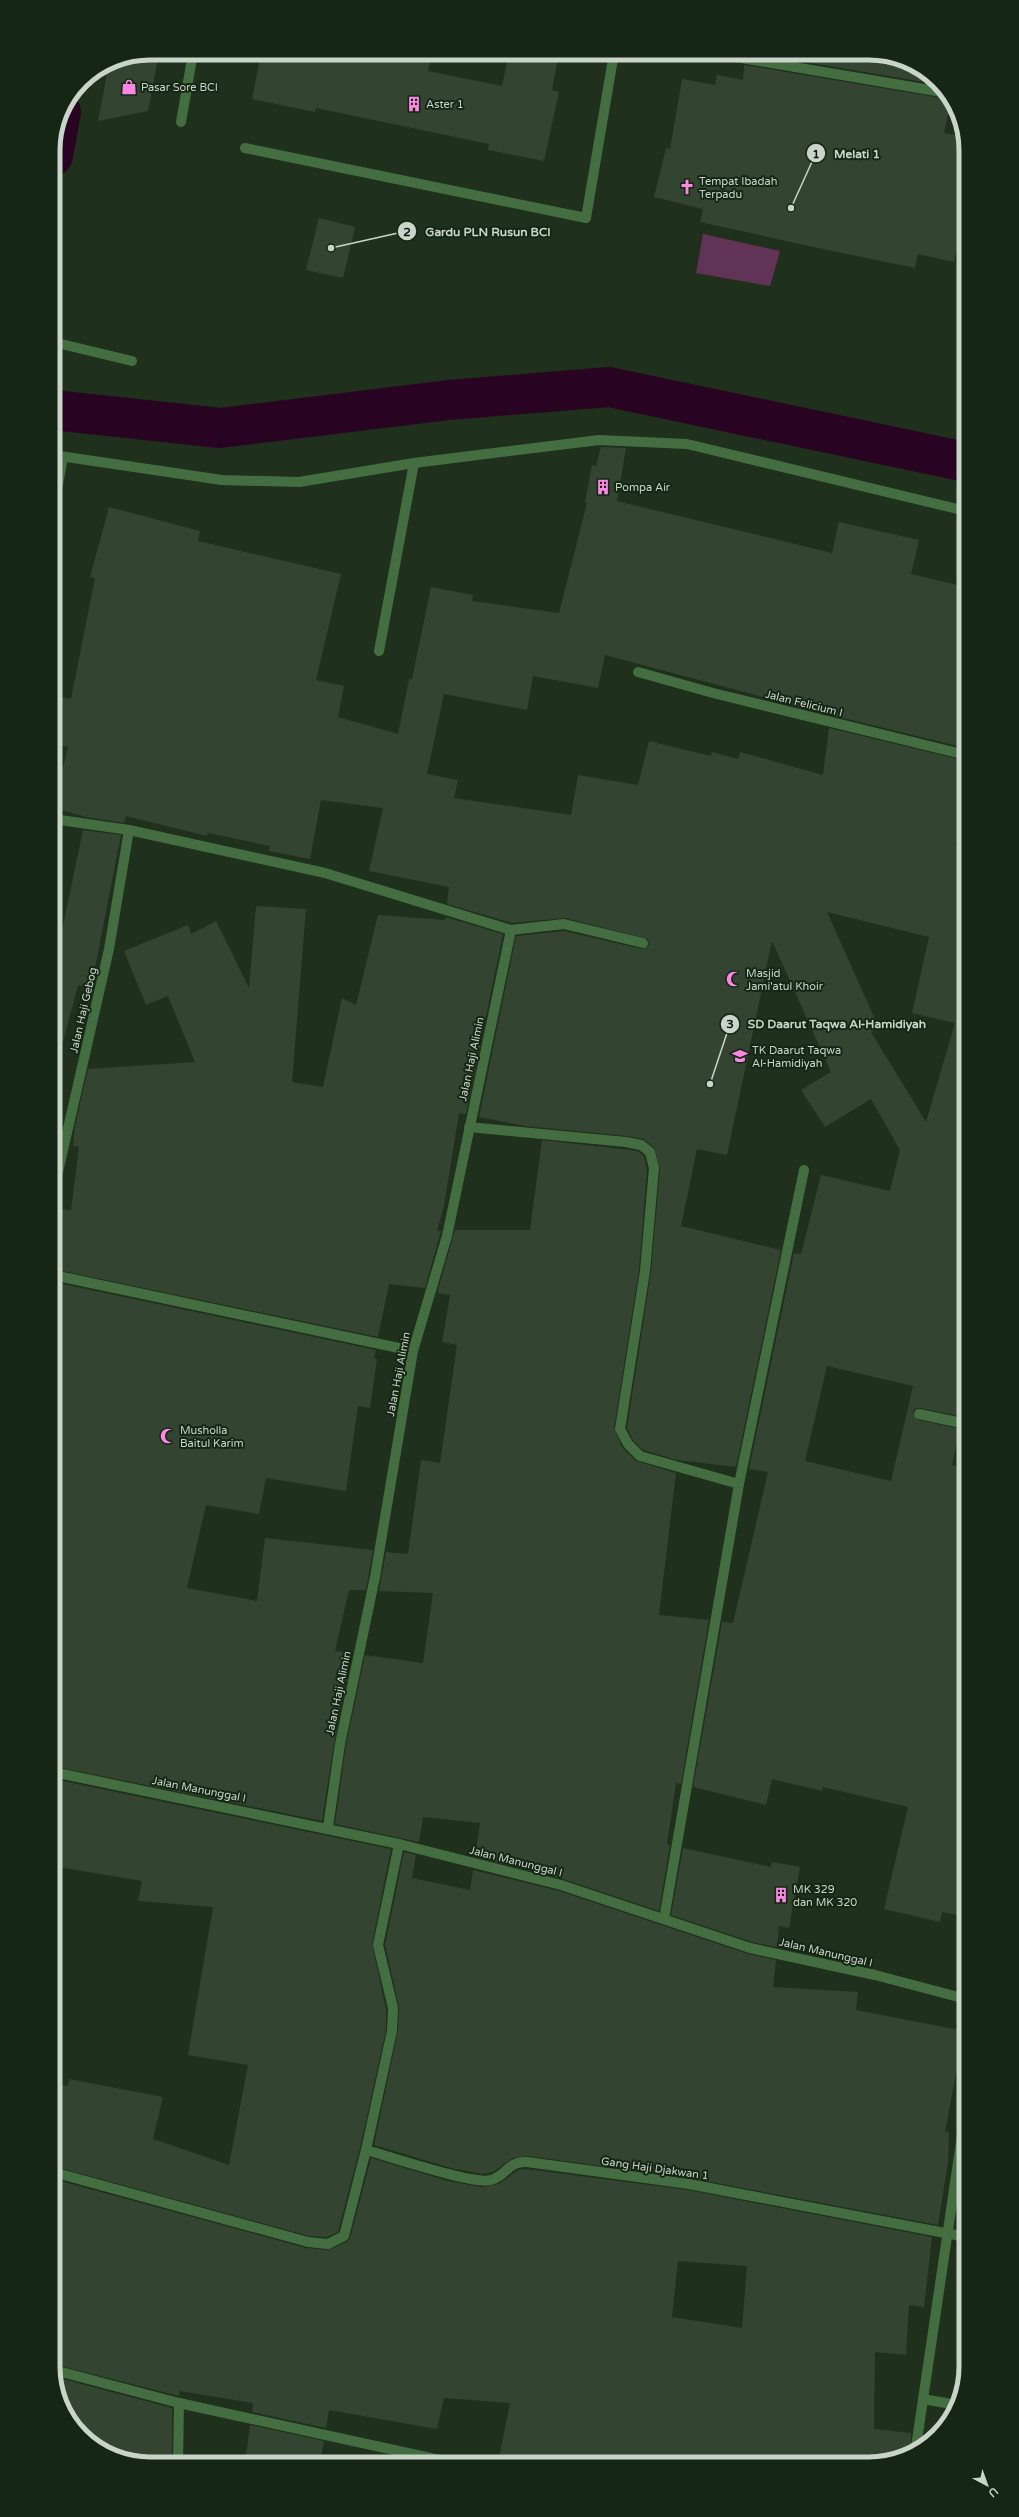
<svg xmlns="http://www.w3.org/2000/svg" width="1019" height="2517" font-family="'Varela Round',sans-serif">
  <style>
    .green { fill: #613457 }
    .lines { fill: none; stroke-linecap: round; stroke-linejoin: round }
    .canal { stroke: #280422; stroke-width: 40 }
    .building { fill: #334531; fill-rule: evenodd }
    .minor { stroke: #446d41; stroke-width: 10 }
    .labels { text-anchor: middle; stroke-width: 4; stroke-linejoin: round; paint-order: stroke }
    .poi-label { font-size: 11px; fill: #cad5c9; stroke: #152614; text-anchor: start }
    .street-label { font-size: 11px; fill: #cad5c9; stroke: #152614 }
    .rim { fill: none; stroke: #cad5c9; stroke-width: 5 }
    .leader { fill: none; stroke: #cad5c9; stroke-width: 1.5 }
    .callout-dot { fill: #cad5c9; stroke: #152614; stroke-width: 1.5 }
    .mark-label { font-size: 12px; text-anchor: middle; font-weight: bold; fill: #111 }
    .callout-label { font-size: 12px; text-anchor: middle; font-weight: bold; fill: #cad5c9; stroke: #152614; stroke-width: 4; stroke-linejoin: round; paint-order: stroke }
  </style>
  <rect width="100%" height="100%" fill="#1f301d"/>
  <polygon class="green" points="703,234 780,251 770,286 696,273"/>
  <g class="lines">
    <g class="canal">
      <polyline points="53,156 61,112"/>
      <polyline points="53,410 220,428 449,400 609,387 966,462"/>
    </g>
  </g>
  <g class="building">
    <polygon points="150,53 159,53 148,111 98,121 109,63"/>
    <polygon points="261,53 352,53 394,62 395,53 432,53 428,71 502,86 509,53 559,53 552,90 559,92 544,161 488,150 489,144 316,108 315,112 252,99"/>
    <polygon points="752,53 876,53 928,73 936,84"/>
    <polygon points="744,65 941,98 945,97 950,104 944,133 964,136 966,150 966,208 954,262 918,254 915,268 818,248 700,222 703,209 654,197 666,148 670,149 682,79 715,85 717,75 743,80"/>
    <polygon points="319,218 355,227 343,278 306,270"/>
    <path d="M601 447 626 448 617 501 832 553 839 522 919 540 911 574 966 587V748L831 715 605 655 598 688 533 676 527 710 444 694 427 774 458 780 454 798 571 815 578 775 638 785 649 741 711 756 712 752 738 759 740 752 823 775 829 728 966 761V802L956 846 960 848 956 867 966 869V941L959 973 966 975V1182L961 1184 959 1189 961 1194 966 1196V1406L964 1417 920 1408 914 1409 913 1413 918 1420 960 1429 952 1465 966 1468V1917L942 1912 940 1922 884 1909 908 1807 823 1787 822 1791 772 1779 766 1805 693 1787 722 1622 733 1623 768 1472 749 1469 794 1253 801 1254 821 1175 890 1191 900 1150 871 1099 825 1127 801 1090 831 1072 772 941 727 1155 697 1149 681 1226 781 1250 736 1467 677 1460 643 1450 633 1440 627 1428 651 1272 660 1169 654 1147 643 1139 627 1136 525 1126 479 1117 516 936 564 931 642 949 649 945 648 939 565 918 512 923 447 904 449 887 369 871 383 808 321 800 310 859 269 851 270 846 208 833 207 836 126 816 124 823 86 817 53 808 68 747 53 744V695L71 699 95 578 90 577 109 507 200 531 198 541 341 574 316 680 344 686 338 717 398 734 409 679H412L431 587 473 595 472 601 559 613 587 503 585 502 592 465 596 466ZM827 912 929 937 912 1013 955 1023 926 1122 871 1032 879 1028ZM827 1366 913 1386 891 1481 805 1461Z"/>
    <polygon points="83,830 121,835 91,988 78,985 63,1042 53,1041 53,938 60,940"/>
    <polygon points="256,906 306,909 292,1082 323,1087 342,998 356,1005 378,915 445,920 445,917 503,934 466,1114 459,1113 444,1206 437,1231 441,1231 425,1288 389,1284 378,1337 53,1269 53,1244 58,1209 71,1210 79,1147 73,1146 75,1126 88,1069 195,1062 168,996 146,1005 124,951 188,925 191,934 216,921 249,988"/>
    <polygon points="542,1140 638,1151 644,1156 647,1169 639,1270 614,1428 622,1447 636,1461 676,1473 659,1615 709,1620 681,1784 676,1783 667,1844 670,1845 659,1911 563,1879 475,1857 480,1823 423,1817 419,1842 335,1824 346,1745 365,1655 423,1663 433,1593 379,1591 386,1552 408,1554 421,1460 440,1463 457,1345 442,1342 450,1295 438,1293 438,1290 455,1230 530,1230"/>
    <polygon points="53,1282 376,1350 374,1358 377,1359 370,1408 358,1406 346,1491 266,1478 259,1514 206,1505 187,1588 257,1601 265,1538 373,1550 366,1590 349,1590 335,1651 352,1653 334,1743 322,1821 53,1766 58,1718 53,1717"/>
    <polygon points="53,1779 391,1849 372,1944 386,2009 386,2030 360,2148 338,2232 327,2237 309,2236 53,2166 53,2083 68,2086 69,2079 163,2097 153,2139 229,2165 248,2065 188,2055 213,1907 138,1901 142,1881 53,1866"/>
    <polygon points="683,1848 771,1867 772,1862 800,1867 789,1928 779,1926 777,1947 752,1942 671,1915"/>
    <polygon points="404,1852 416,1855 412,1878 470,1890 473,1870 559,1891 748,1954 776,1960 773,1987 858,1992 856,2010 964,2031 945,2132 949,2132 948,2162 938,2225 690,2178 528,2156 513,2158 493,2172 482,2174 451,2168 374,2145 398,2031 399,2007 385,1945"/>
    <path d="M371 2158 448 2181 481 2187 499 2184 518 2170 527 2169 688 2190 932 2237 924 2307 909 2305 906 2355 875 2352 874 2429 911 2433V2451L900 2459 522 2461 499 2457 510 2403 444 2398 437 2429 329 2410 326 2428 252 2412 253 2403 180 2391 179 2396 53 2364V2179L306 2248 328 2250 347 2242 350 2238ZM678 2261 747 2266 742 2328 672 2317Z"/>
    <polygon points="55,2377 172,2408 172,2464 143,2464 91,2444 58,2398"/>
    <polygon points="250,2425 324,2441 320,2463 245,2463"/>
    <polygon points="924,2435 932,2436 923,2442"/>
  </g>
  <g class="lines">
    <g class="minor">
      <polyline points="712,53 942,92"/>
      <polyline points="181,122 193,53"/>
      <polyline points="245,148 586,218 614,53"/>
      <polyline points="53,342 132,361"/>
      <polyline points="53,455 222,480 299,482 414,463 599,440 687,444 966,511"/>
      <polyline points="53,512 63,457"/>
      <polyline points="379,651 414,463"/>
      <polyline points="638,672 713,693 966,755"/>
      <polyline points="53,819 129,830 325,873 511,930 564,924 643,943"/>
      <polyline points="469,1127 626,1142 641,1145 650,1152 654,1168 645,1271 620,1429 628,1444 640,1456 739,1484 664,1919"/>
      <polyline points="965,1189 966,1189"/>
      <polyline points="53,1194 109,949 129,830"/>
      <polyline points="53,1275 413,1351"/>
      <polyline points="919,1414 966,1424"/>
      <polyline points="739,1484 804,1170"/>
      <polyline points="53,1772 399,1844 561,1885 750,1948 875,1975 966,1999"/>
      <polyline points="328,1827 340,1744 375,1577 413,1351 447,1236 511,930"/>
      <path d="M366 2150C389 2156 473 2185 491 2180 507 2176 507 2161 527 2162L689 2184 966 2237"/>
      <polyline points="53,2172 308,2242 328,2244 344,2236 366,2150 392,2031 393,2008 378,1945 399,1844"/>
      <polyline points="54,2370 179,2403 449,2462"/>
      <polyline points="923,2399 957,2405"/>
      <polyline points="916,2447 966,2108"/>
      <polyline points="178,2464 179,2403"/>
    </g>
  </g>
  <defs>
    <symbol id="shop-bare" viewBox="-9 -9 18 18"><path d="M-5-2.5h2.3a2.7 3.5 0 0 1 5.4 0H5L5.5 6h-11ZM-1.5-2.5h3a1.5 2.3 0 0 0-3 0Z" fill="#fc86e4" stroke="#152614" stroke-width="2.5" paint-order="stroke"/></symbol>
    <symbol id="building-bare" viewBox="-9 -9 18 18"><path d="M-4-6H4V6H1V3H-1V6H-4ZM-2.5-4.3h1.7v1.8h-1.7ZM.8-4.3h1.7v1.8H.8ZM-2.5-1h1.7V.8h-1.7ZM.8-1h1.7V.8H.8Z" fill="#fc86e4" stroke="#152614" stroke-width="2.5" paint-order="stroke"/></symbol>
    <symbol id="church-bare" viewBox="-9 -9 18 18"><path d="M-1.2-6h2.4v3.5h3.3v2.4h-3.3V6h-2.4V-.1h-3.3v-2.4h3.3Z" fill="#fc86e4" stroke="#152614" stroke-width="2.5" paint-order="stroke"/></symbol>
    <symbol id="mosque-bare" viewBox="-9 -9 18 18"><path d="M3.5-4.9A6 6 0 1 0 3.5 4.9A5 5 0 1 1 3.5-4.9Z" fill="#fc86e4" stroke="#152614" stroke-width="2.5" paint-order="stroke"/></symbol>
    <symbol id="school-bare" viewBox="-9 -9 18 18"><path d="M0-5L7-2L0 1L-7-2ZM-4 1L0 2.5L4 1V4Q0 6-4 4Z" fill="#fc86e4" stroke="#152614" stroke-width="2.5" paint-order="stroke"/></symbol>
  </defs>
  <g fill-rule="evenodd">
    <use href="#shop-bare" x="118" y="76" width="22" height="22"/>
    <use href="#building-bare" x="403" y="93" width="22" height="22"/>
    <use href="#church-bare" x="676" y="176" width="22" height="22"/>
    <use href="#building-bare" x="592" y="476" width="22" height="22"/>
    <use href="#mosque-bare" x="723" y="968" width="22" height="22"/>
    <use href="#school-bare" x="729" y="1045" width="22" height="22"/>
    <use href="#mosque-bare" x="157" y="1425" width="22" height="22"/>
    <use href="#building-bare" x="770" y="1884" width="22" height="22"/>
  </g>
  <g class="labels">
    <g class="poi-label">
      <text x="141" y="91">Pasar Sore BCI</text>
      <text x="426" y="108">Aster 1</text>
      <text x="699" y="185">Tempat Ibadah<tspan x="699" dy="13">Terpadu</tspan></text>
      <text x="615" y="491">Pompa Air</text>
      <text x="746" y="977">Masjid<tspan x="746" dy="13">Jami'atul Khoir</tspan></text>
      <text x="752" y="1054">TK Daarut Taqwa<tspan x="752" dy="13">Al-Hamidiyah</tspan></text>
      <text x="180" y="1434">Musholla<tspan x="180" dy="13">Baitul Karim</tspan></text>
      <text x="793" y="1893">MK 329<tspan x="793" dy="13">dan MK 320</tspan></text>
    </g>
    <g class="street-label">
      <text transform="translate(804 703) rotate(14)" y="4">Jalan Felicium I</text>
      <text transform="translate(83 1010) rotate(-77)" y="4">Jalan Haji Gebog</text>
      <text transform="translate(471 1059) rotate(-78)" y="4">Jalan Haji Alimin</text>
      <text transform="translate(398 1374) rotate(-79)" y="4">Jalan Haji Alimin</text>
      <text transform="translate(338 1693) rotate(-78)" y="4">Jalan Haji Alimin</text>
      <text transform="translate(199 1789) rotate(11)" y="4">Jalan Manunggal I</text>
      <text transform="translate(516 1861) rotate(14)" y="4">Jalan Manunggal I</text>
      <text transform="translate(826 1952) rotate(13)" y="4">Jalan Manunggal I</text>
      <text transform="translate(655 2168) rotate(8)" y="4">Gang Haji Djakwan 1</text>
    </g>
  </g>
  <path d="M0 0H1019V2517H0ZM150 60H869A90 90 0 0 1 959 150V2367A90 90 0 0 1 869 2457H150A90 90 0 0 1 60 2367V150A90 90 0 0 1 150 60Z" fill="#152614" fill-rule="evenodd"/>
  <path class="rim" d="M150 60H869A90 90 0 0 1 959 150V2367A90 90 0 0 1 869 2457H150A90 90 0 0 1 60 2367V150A90 90 0 0 1 150 60Z"/>
  <path class="leader" d="M791 208L816 153M331 248L407 231M710 1084L730 1024"/>
  <g class="callout-dot">
    <circle cx="791" cy="208" r="4"/>
    <circle cx="331" cy="248" r="4"/>
    <circle cx="710" cy="1084" r="4"/>
    <circle cx="816" cy="153" r="10"/>
    <circle cx="407" cy="231" r="10"/>
    <circle cx="730" cy="1024" r="10"/>
  </g>
  <g class="mark-label">
    <text x="816" y="158">1</text>
    <text x="407" y="236">2</text>
    <text x="730" y="1028">3</text>
  </g>
  <g class="callout-label">
    <text x="857" y="158">Melati 1</text>
    <text x="488" y="236">Gardu PLN Rusun BCI</text>
    <text x="837" y="1028">SD Daarut Taqwa Al-Hamidiyah</text>
  </g>
  <g transform="translate(987 2485) rotate(139)" stroke="#152614" stroke-width="3" paint-order="stroke">
  <path d="M0-3L7 15L0 10L-7 15Z" fill="#cad5c9"/>
  <text y="-6" font-size="11" font-weight="bold" text-anchor="middle" fill="#cad5c9">U</text>
  </g>
</svg>
